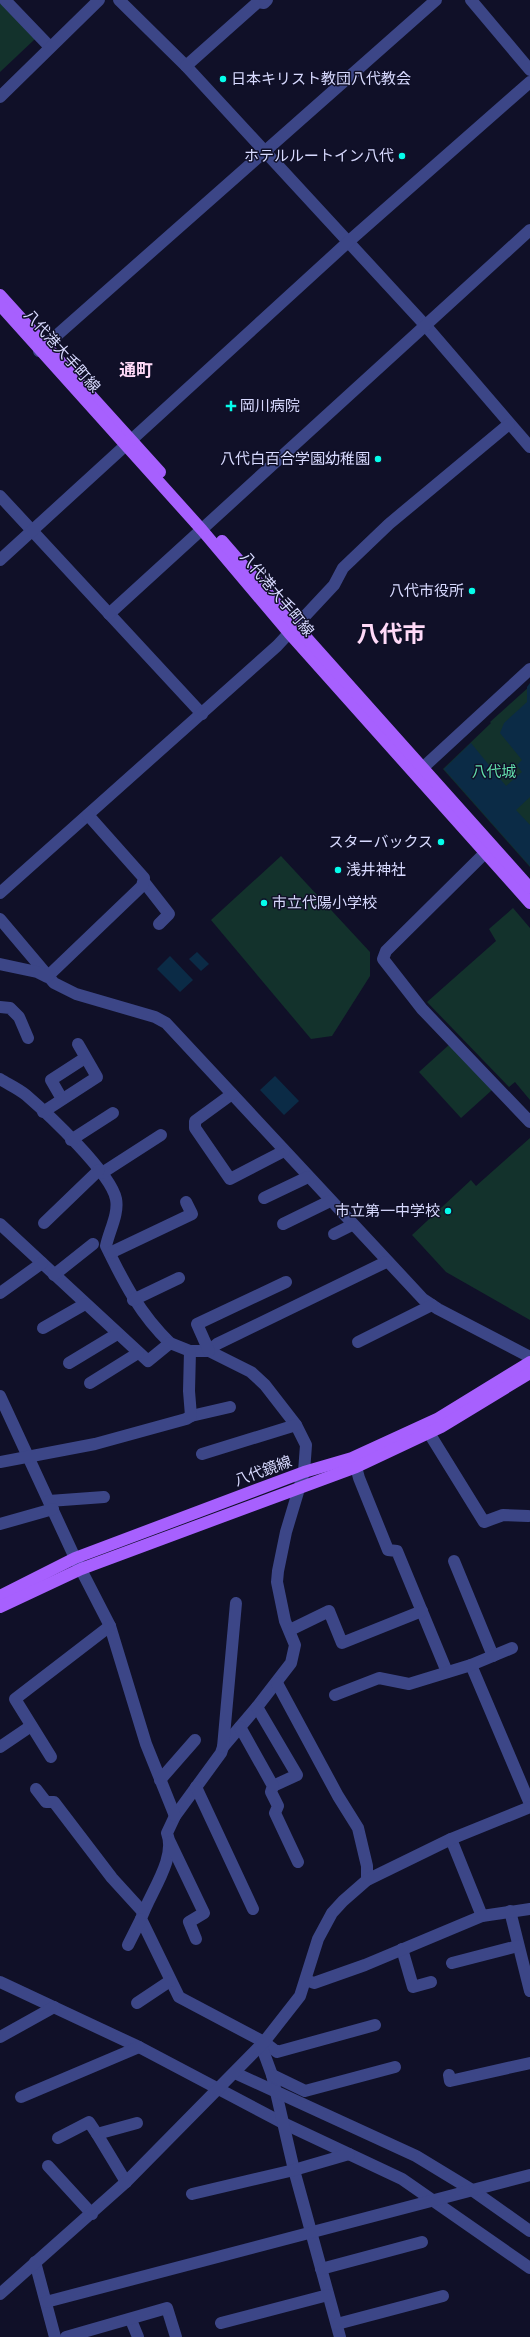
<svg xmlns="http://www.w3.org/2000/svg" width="530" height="2337" font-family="Jost,'Noto Sans JP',sans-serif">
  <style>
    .green { fill: #13322c }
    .water { fill: #0b2b46 }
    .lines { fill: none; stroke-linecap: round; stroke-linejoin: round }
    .minor { stroke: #3c4687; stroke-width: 12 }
    .major { stroke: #a760fe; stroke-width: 12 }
    .poi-dot { fill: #05fdeb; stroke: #101028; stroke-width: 1.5 }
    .labels { text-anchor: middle; stroke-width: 3; stroke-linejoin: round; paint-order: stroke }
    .poi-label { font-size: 15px; fill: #d8daff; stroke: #101028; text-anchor: end }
    .street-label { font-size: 15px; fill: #d8daff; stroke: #101028 }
    .park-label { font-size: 15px; fill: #63e0ab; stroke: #101028 }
    .quarter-label { font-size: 17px; font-weight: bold; fill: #ffdaf8; stroke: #101028 }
    .town-label { font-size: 23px; font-weight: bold; fill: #ffdaf8; stroke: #101028 }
  </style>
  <rect width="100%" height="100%" fill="#101028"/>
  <g class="green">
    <polygon points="0,3 35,39 0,72"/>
    <polygon points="530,686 530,867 443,769 491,723 490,722"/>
    <polygon points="281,856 370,952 370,976 332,1036 311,1039 211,920"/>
    <polygon points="513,908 530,928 530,1100 515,1082 509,1087 427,1002 496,941 489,929"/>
    <polygon points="450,1044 492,1090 461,1118 419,1072"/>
    <polygon points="530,1138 530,1320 446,1272 412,1235 471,1180 476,1186"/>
  </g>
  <g class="water">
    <polygon points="530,683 530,797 516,810 530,825 530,866 444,769 471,743 506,786 522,772 517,765 522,760 500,733 504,723 527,702 527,687"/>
    <polygon points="197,952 209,964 201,971 189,959"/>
    <polygon points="170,956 193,980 180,992 157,969"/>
    <polygon points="275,1076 299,1101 284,1115 260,1090"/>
  </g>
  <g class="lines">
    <g class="minor">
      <polyline points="5,0 50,47"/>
      <polyline points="119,0 186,66 425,325 530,447"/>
      <polyline points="471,0 530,70"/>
      <polyline points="186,66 258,2 264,3 267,0"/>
      <polyline points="0,97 99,0"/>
      <polyline points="39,351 436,0"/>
      <polyline points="0,496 202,714"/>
      <polyline points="0,560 348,242 530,82"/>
      <polyline points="109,614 530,230"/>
      <polyline points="416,774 530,669"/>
      <polyline points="486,852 386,951 383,959 422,1009 530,1122"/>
      <polyline points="144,882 169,914 159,924"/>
      <polyline points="0,893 277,646 334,585 343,568 389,524 509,424"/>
      <polyline points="0,919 54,983 76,994 155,1017 166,1023 423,1299 438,1309 530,1357"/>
      <polyline points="0,964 37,972 47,977 142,886 144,878 88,815"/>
      <polyline points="0,1007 10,1008 19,1017 28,1038"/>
      <path d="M0 1079C8 1084 19 1089 26 1095 48 1114 111 1173 116 1199 119 1214 109 1231 106 1246 124 1283 140 1314 170 1343"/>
      <polyline points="232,1094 195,1121 195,1128 230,1179 284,1151"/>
      <polyline points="62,1099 51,1080 85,1058"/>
      <polyline points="43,1112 97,1077 78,1044"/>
      <polyline points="71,1140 113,1113"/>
      <polyline points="102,1173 161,1135"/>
      <polyline points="264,1198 308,1177"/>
      <polyline points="44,1223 99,1170"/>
      <path d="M0 1224 148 1361 170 1343 190 1351H209L251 1372 265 1385 296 1425 306 1445 304 1472 286 1532 278 1571 277 1582 285 1621 295 1645 291 1663 257 1707 223 1747 221 1753 175 1816 167 1833C177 1859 149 1894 141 1919L179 1997 264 2042 277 2052 375 2025"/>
      <polyline points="283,1224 330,1201"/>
      <polyline points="334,1234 352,1225"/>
      <polyline points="110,1253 192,1214 186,1202"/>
      <polyline points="54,1275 93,1244"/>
      <polyline points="0,1293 42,1263"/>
      <polyline points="133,1300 179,1278"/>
      <polyline points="43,1328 85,1304"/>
      <polyline points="358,1342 432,1305"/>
      <polyline points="209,1351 217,1344 386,1262"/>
      <polyline points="209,1351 197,1324 286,1282"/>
      <polyline points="69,1363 117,1334"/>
      <polyline points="90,1383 138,1353"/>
      <polyline points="0,1396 75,1558 110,1626 146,1744 175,1816"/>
      <polyline points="191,1416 230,1407"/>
      <polyline points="429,1433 484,1522 503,1515 528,1516"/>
      <polyline points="202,1454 296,1425"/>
      <polyline points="0,1462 95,1444 186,1419 191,1416 189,1391 190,1351"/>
      <polyline points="356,1467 359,1478 388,1550 397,1551 447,1672"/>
      <polyline points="49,1501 104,1497"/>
      <polyline points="0,1524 53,1509"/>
      <polyline points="454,1561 493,1656"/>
      <polyline points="290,1630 329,1611 342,1643 422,1611"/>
      <polyline points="471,1665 530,1804"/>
      <polyline points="277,1683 338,1796 358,1828 367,1866 367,1880"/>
      <polyline points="335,1695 379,1678 409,1684 471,1665 512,1648"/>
      <polyline points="257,1707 297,1775 273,1786"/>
      <polyline points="240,1727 273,1786 271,1792 278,1806 275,1813 298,1862"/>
      <polyline points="0,1747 31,1726"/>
      <polyline points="223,1747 236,1603"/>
      <polyline points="51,1757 15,1699 110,1626"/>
      <polyline points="160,1780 195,1740"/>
      <polyline points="196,1787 253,1909"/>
      <polyline points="36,1789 46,1802 54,1802 112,1878 143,1912"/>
      <polyline points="451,1839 482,1916"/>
      <polyline points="170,1842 204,1913 189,1922 196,1939"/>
      <polyline points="510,1911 530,1991"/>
      <polyline points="128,1945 141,1919"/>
      <polyline points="402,1949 413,1987 431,1982"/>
      <polyline points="452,1963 518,1946"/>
      <polyline points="306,1980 314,1983 365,1965 482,1916 530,1909"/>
      <polyline points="0,1982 139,2047 283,2123 402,2179 530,2268"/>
      <polyline points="137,2003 170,1981"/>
      <polyline points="0,2037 54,2007"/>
      <polyline points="261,2045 272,2075 294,2170 340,2337"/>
      <polyline points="235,2073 416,2156 472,2190 530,2231"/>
      <polyline points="272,2075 305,2091 395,2067"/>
      <polyline points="449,2075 450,2081 530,2063"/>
      <polyline points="21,2097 139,2047"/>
      <polyline points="58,2138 89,2122 97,2134"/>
      <polyline points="48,2166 92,2214"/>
      <polyline points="126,2182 97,2134 137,2123"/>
      <polyline points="192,2194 294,2170 349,2154"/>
      <polyline points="35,2262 55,2337"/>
      <polyline points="321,2269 422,2242"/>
      <polyline points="0,2294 126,2182 264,2042 300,1996 318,1939 332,1913 343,1901 367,1880 451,1839 530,1807"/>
      <polyline points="46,2302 530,2175"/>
      <polyline points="131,2320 138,2337"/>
      <polyline points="221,2323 328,2295"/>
      <polyline points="337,2324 443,2296"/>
      <polyline points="66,2337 167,2308 176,2337"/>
    </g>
    <g class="major">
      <polyline points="0,295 160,472"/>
      <polyline points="0,305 202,530 289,633 530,903"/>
      <polyline points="222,541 296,626 530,888"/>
      <polyline points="0,1596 75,1558 304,1472 352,1458 437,1419 530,1362"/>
      <polyline points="0,1607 81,1569 356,1467 441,1427 530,1373"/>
    </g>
  </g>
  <g class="poi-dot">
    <circle cx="223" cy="79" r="4"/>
    <circle cx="402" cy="156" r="4"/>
    <path d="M229 400h4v4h4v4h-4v4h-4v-4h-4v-4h4z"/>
    <circle cx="378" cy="459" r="4"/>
    <circle cx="472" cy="591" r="4"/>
    <circle cx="441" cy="842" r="4"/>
    <circle cx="338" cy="870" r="4"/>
    <circle cx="264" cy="903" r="4"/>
    <circle cx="448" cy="1211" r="4"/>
  </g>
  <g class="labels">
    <g class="poi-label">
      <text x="231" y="84" text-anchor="start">日本キリスト教団八代教会</text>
      <text x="394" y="161">ホテルルートイン八代</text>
      <text x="240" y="411" text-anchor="start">岡川病院</text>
      <text x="370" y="464">八代白百合学園幼稚園</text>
      <text x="464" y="596">八代市役所</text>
      <text x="433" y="847">スターバックス</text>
      <text x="346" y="875" text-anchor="start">浅井神社</text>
      <text x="272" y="908" text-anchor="start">市立代陽小学校</text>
      <text x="440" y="1216">市立第一中学校</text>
    </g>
    <g class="street-label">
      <text transform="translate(62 351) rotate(48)" y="5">八代港大手町線</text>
      <text transform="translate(277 594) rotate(50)" y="5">八代港大手町線</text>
      <text transform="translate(263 1471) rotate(-20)" y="5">八代鏡線</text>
    </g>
    <g class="park-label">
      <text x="494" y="777">八代城</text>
    </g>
    <g class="quarter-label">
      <text x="136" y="376">通町</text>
    </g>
    <g class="town-label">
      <text x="391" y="642">八代市</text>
    </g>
  </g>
</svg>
